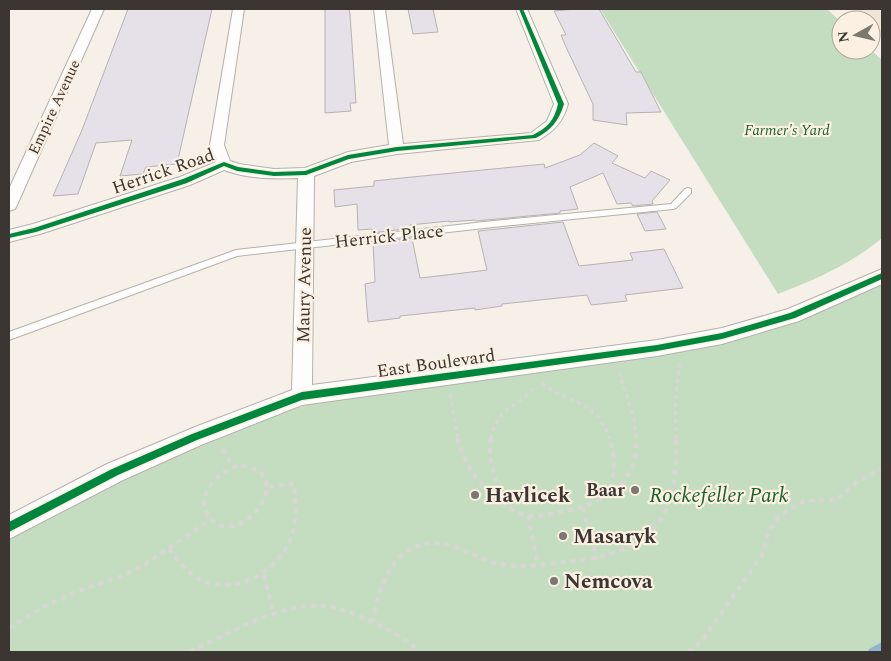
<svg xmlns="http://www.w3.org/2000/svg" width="891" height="661" font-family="Spectral,serif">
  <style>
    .built { fill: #f0e4d6 }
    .green { fill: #c4ddc1 }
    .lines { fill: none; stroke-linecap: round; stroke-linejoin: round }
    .stream { fill: #93b4d0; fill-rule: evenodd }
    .building { fill: #e6e0e8; stroke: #b6b3b2 }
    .lane-casing { stroke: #b5b0aa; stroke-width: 2 }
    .street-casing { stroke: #b5b0aa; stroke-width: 2 }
    .path-far1 { stroke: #d8d6d4; stroke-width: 3; stroke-dasharray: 4 4; stroke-linecap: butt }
    .path { stroke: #d8d6d4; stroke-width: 4; stroke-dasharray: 5 5; stroke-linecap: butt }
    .lane { fill: #fefdfc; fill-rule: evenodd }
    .street { fill: #fefdfc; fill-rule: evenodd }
    .cycleway-casing { stroke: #fcf0e3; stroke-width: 3 }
    .cycleway { fill: #00873e; fill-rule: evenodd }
    .poi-dot { fill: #7c7771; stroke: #fcf0e3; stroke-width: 2 }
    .labels { text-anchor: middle; stroke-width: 4.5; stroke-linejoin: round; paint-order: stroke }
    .far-street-label { font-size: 15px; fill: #3b3631; stroke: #fcf0e3 }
    .far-park-label { font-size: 15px; font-style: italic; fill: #19632b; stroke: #fcf0e3 }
    .street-label { font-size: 18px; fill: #3b3631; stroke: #fcf0e3 }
    .poi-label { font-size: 18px; font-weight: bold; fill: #3b3631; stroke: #fcf0e3; text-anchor: end }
    .near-poi-label { font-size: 21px; font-weight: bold; fill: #3b3631; stroke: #fcf0e3; text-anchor: start }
    .near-park-label { font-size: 21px; font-style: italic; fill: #19632b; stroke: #fcf0e3 }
  </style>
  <rect width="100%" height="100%" fill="#f6f0e9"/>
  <polygon class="built" points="852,9 882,9 882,40 871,28 871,20 863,20"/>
  <g class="green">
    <path d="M600 9H827L841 22V50H871L882 60V238C849 265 817 279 778 294Z"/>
    <polygon points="882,275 882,652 9,652 9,533 195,437 370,387 722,336"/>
  </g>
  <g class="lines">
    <polygon class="stream" points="882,642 882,651 880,652 868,652 869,649"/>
  </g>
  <g class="building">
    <polygon points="128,9 212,9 177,164 146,167 143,174 120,176 132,140 96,143 78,194 53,196 82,130"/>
    <polygon points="325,9 349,9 350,14 356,103 350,103 351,111 325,113"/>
    <polygon points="408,9 433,9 438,32 413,34"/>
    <polygon points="576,9 599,9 636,72 641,72 661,112 626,113 627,125 593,120 593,104 566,47 561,35 566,35 554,11"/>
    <polygon points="594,143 618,156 612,163 645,178 651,171 670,180 652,201 653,204 633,206 631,203 617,204 603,173 570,187 578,209 560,211 560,213 476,221 475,220 449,222 449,221 410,225 411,228 372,233 372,229 358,230 357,204 335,207 334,190 374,186 374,181 402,178 544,164 545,168 580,155"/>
    <polygon points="657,212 666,229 645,231 637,214"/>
    <polygon points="563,222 579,266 633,260 630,253 664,249 683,288 625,295 627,301 591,305 587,295 502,304 502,306 475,310 475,308 400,316 400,318 368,322 365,284 375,282 373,243 412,238 420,278 455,274 487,270 478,231"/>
  </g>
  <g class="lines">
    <defs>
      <polygon id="lane" points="688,188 691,189 691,193 676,208 673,209 493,227 237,256 9,340 9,332 236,250 493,221 671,204 685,189"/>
      <g id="street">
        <polygon points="92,9 104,9 17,205 15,209 9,211 9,189"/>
        <path d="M233 9H244L224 145 230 161 239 164 274 169 305 168 348 152 389 145 374 9H385L403 144 531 133 547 121 554 104 516 9H527L568 104C563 122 554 131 539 140L397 154 351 162 314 176 312 385 657 340 722 328 788 309 882 269V284L799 321 722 344 657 356 302 405 201 445 123 480 9 539V515L107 464 195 427 292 390 298 178C274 179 248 179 224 170L190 185 40 234 9 242V230L33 224 180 177 216 162 210 145Z"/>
      </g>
    </defs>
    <use href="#lane" class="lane-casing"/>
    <use href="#street" class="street-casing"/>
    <g class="path-far1">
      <polyline points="619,372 634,419 636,439"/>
      <path d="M542 383C571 407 593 395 610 439"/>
      <polyline points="450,394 458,439"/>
      <path d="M491 439C499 401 521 409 535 385"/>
      <polyline points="676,439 675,402 680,363"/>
    </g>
    <g class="path">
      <path d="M457 438C464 467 494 508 526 515 537 518 549 514 560 512 601 504 639 487 636 438"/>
      <path d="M491 438C487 461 496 484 506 505"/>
      <polyline points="223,449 232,466"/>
      <path d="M242 465C246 467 253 468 257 470 288 490 236 548 210 518 192 496 221 468 242 465Z"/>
      <path d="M608 497C614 477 617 457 609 438"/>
      <polyline points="583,508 597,559"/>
      <polyline points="528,516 538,565"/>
      <path d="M169 549C175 556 181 566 189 572 223 602 278 576 291 537 297 518 296 503 294 484L266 487"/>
      <polyline points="264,575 274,616"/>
      <path d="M372 622C378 595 387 557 417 546 446 535 473 558 500 564 522 569 543 564 565 562 651 553 678 524 676 438"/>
      <polyline points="9,628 45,606 78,591 122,576 144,565 211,519"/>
      <path d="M190 652C227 634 282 602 324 606 342 608 359 616 375 623 391 631 407 640 420 652"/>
      <polyline points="688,652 701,642 762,555 768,533 779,516 804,501 836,500 858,481 882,469"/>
    </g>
    <use href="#lane" class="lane"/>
    <use href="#street" class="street"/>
    <defs>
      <g id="cycleway">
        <path d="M519 9H523L564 104C559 121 551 130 536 138L397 151 349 159 306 175 274 176 237 171 224 166 187 183 36 232 9 238V234L34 228 183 179 224 162 238 167 274 172 305 171 348 155 397 147 533 135C548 127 554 121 558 104Z"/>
        <polygon points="882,273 882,279 795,318 722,339 657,351 302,400 197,440 118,475 9,532 9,522 112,469 192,434 302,392 657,345 722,333 790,313"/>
      </g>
    </defs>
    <use href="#cycleway" class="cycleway-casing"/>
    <use href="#cycleway" class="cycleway"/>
  </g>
  <g class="poi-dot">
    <circle cx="635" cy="490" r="5"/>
    <circle cx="475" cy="495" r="5"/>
    <circle cx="563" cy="536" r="5"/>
    <circle cx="554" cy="581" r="5"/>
  </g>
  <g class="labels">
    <g class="far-street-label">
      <text transform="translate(54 107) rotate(-65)" y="5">Empire Avenue</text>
    </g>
    <g class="far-park-label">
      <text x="787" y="135">Farmer's Yard</text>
    </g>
    <g class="street-label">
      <text transform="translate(163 171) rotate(-19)" y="6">Herrick Road</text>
      <text transform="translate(389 236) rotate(-6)" y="6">Herrick Place</text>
      <text transform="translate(304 285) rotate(-89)" y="6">Maury Avenue</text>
      <text transform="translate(436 363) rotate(-8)" y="6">East Boulevard</text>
    </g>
    <g class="poi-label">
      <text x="625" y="496">Baar</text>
    </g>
    <g class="near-poi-label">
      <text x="485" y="502">Havlicek</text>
      <text x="573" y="543">Masaryk</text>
      <text x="564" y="588">Nemcova</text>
    </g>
    <g class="near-park-label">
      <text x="719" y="502">Rockefeller Park</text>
    </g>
  </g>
  <rect width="891" height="661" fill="none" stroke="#3b3631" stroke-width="20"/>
  <g transform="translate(856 35) rotate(262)"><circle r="24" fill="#fcf0e3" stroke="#afa69c"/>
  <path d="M0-4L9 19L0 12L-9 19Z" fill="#7c7771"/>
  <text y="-8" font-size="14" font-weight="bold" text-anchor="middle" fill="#3b3631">N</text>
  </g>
</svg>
